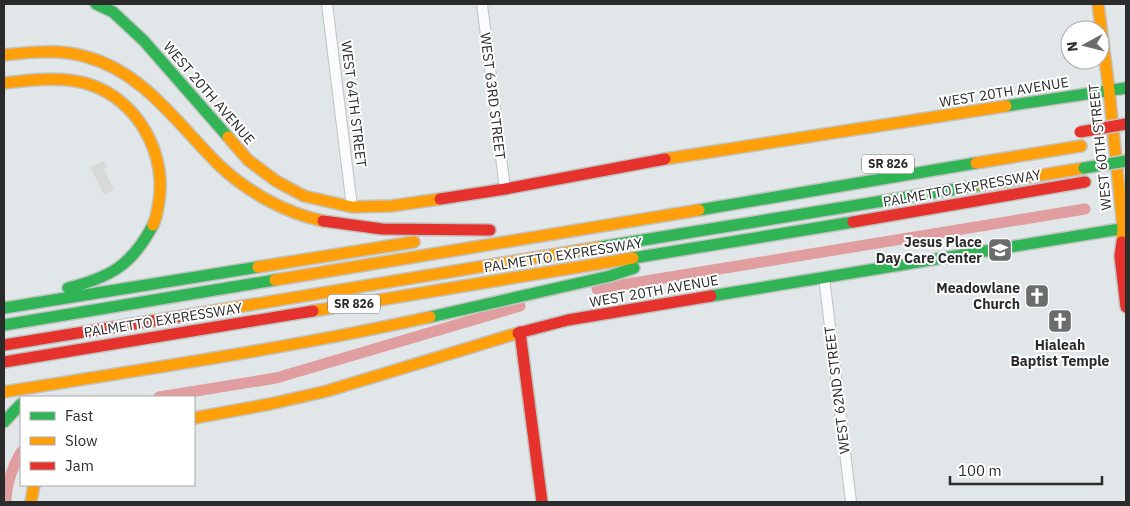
<svg xmlns="http://www.w3.org/2000/svg" width="1130" height="506" font-family="'IBM Plex Sans',sans-serif">
  <style>
    .industrial { fill: #d8dad7 }
    .lines { fill: none; stroke-linecap: round; stroke-linejoin: round }
    .canal { stroke: #e09ea1; stroke-width: 11 }
    .street-casing { stroke: #c1c3c2; stroke-width: 12 }
    .fast-casing { stroke: #c1c3c2; stroke-width: 14 }
    .slow-casing { stroke: #c1c3c2; stroke-width: 14 }
    .jam-casing { stroke: #c1c3c2; stroke-width: 14 }
    .street { stroke: #fafbfc; stroke-width: 10 }
    .fast { stroke: #30b455; stroke-width: 11 }
    .slow { stroke: #ff9f0a; stroke-width: 11 }
    .jam { stroke: #e5322d; stroke-width: 11 }
    .fast-bridge-casing { stroke: #c2c4c5; stroke-width: 14; stroke-linecap: butt }
    .jam-bridge-casing { stroke: #c2c4c5; stroke-width: 14; stroke-linecap: butt }
    .fast-bridge { stroke: #30b455; stroke-width: 11 }
    .jam-bridge { stroke: #e5322d; stroke-width: 11 }
    .labels { text-anchor: middle; stroke-width: 4; stroke-linejoin: round; paint-order: stroke }
    .shield { fill: #fff; stroke: #6b6b6b; stroke-width: 1 }
    .shield-label { font-size: 12px; font-weight: bold; fill: #2b2b2b }
    .street-label { font-size: 14px; fill: #2b2b2b; stroke: #fff }
    .poi-label { font-size: 14px; font-weight: bold; fill: #2b2b2b; stroke: #fff; text-anchor: end }
  </style>
  <rect width="100%" height="100%" fill="#e1e7e8"/>
  <polygon class="industrial" points="104,161 107,168 104,169 114,190 104,195 90,167"/>
  <g class="lines">
    <g class="canal">
      <polyline points="597,289 1085,209"/>
      <polyline points="159,397 276,378 520,306"/>
      <path d="M6 502C6 483 12 468 21 452"/>
    </g>
    <defs>
      <g id="street">
        <polyline points="327,4 352,207"/>
        <polyline points="482,4 505,189"/>
        <polyline points="824,277 851,502"/>
      </g>
      <g id="fast">
        <polyline points="96,4 113,12 144,41 228,137"/>
        <polyline points="1006,106 1126,88"/>
        <polyline points="699,210 976,163"/>
        <polyline points="600,247 981,185"/>
        <polyline points="633,258 853,222"/>
        <path d="M68 288C111 277 132 265 153 225"/>
        <polyline points="711,296 1126,228"/>
        <polyline points="4,308 258,267"/>
        <polyline points="430,317 610,276 634,268"/>
        <polyline points="4,325 275,280"/>
        <polyline points="4,422 21,404"/>
      </g>
      <g id="slow">
        <polyline points="1098,4 1109,90 1123,228 1122,242"/>
        <path d="M4 55C32 52 60 49 87 57 145 73 179 126 220 166 248 192 285 213 323 221"/>
        <path d="M4 83C32 80 61 76 88 84 138 99 169 156 158 207 157 213 156 219 153 225"/>
        <polyline points="228,137 248,160 276,181 304,196 352,207 391,206 440,199"/>
        <polyline points="665,159 1006,106"/>
        <polyline points="976,163 1081,146"/>
        <polyline points="981,185 1084,168"/>
        <polyline points="258,267 414,242"/>
        <polyline points="275,280 699,210"/>
        <polyline points="313,311 633,258"/>
        <polyline points="201,313 600,247"/>
        <path d="M4 392C146 369 289 348 430 317"/>
        <polyline points="194,418 270,404 327,391 518,333"/>
        <polyline points="31,502 34,485"/>
      </g>
      <g id="jam">
        <polyline points="440,199 505,189 665,159"/>
        <polyline points="323,221 382,229 490,230"/>
        <polyline points="853,222 1085,182"/>
        <polyline points="1122,242 1120,256 1126,307"/>
        <polyline points="520,332 542,502"/>
        <polyline points="518,333 568,320 711,296"/>
        <polyline points="4,345 201,313"/>
        <polyline points="4,362 313,311"/>
      </g>
    </defs>
    <use href="#street" class="street-casing"/>
    <use href="#fast" class="fast-casing"/>
    <use href="#slow" class="slow-casing"/>
    <use href="#jam" class="jam-casing"/>
    <use href="#street" class="street"/>
    <use href="#fast" class="fast"/>
    <use href="#slow" class="slow"/>
    <use href="#jam" class="jam"/>
    <defs>
      <polyline id="fast-bridge" points="1084,168 1126,161"/>
      <polyline id="jam-bridge" points="1080,132 1126,124"/>
    </defs>
    <use href="#fast-bridge" class="fast-bridge-casing"/>
    <use href="#jam-bridge" class="jam-bridge-casing"/>
    <use href="#fast-bridge" class="fast-bridge"/>
    <use href="#jam-bridge" class="jam-bridge"/>
  </g>
  <defs>
    <symbol id="school-square" viewBox="-11 -11 22 22"><rect x="-9" y="-9" width="18" height="18" rx="4" fill="#6b6d6d" stroke="#fff"/><path d="M0-5L7-2L0 1L-7-2ZM-4 1L0 2.5L4 1V4Q0 6-4 4Z" fill="#fff"/></symbol>
    <symbol id="church-square" viewBox="-11 -11 22 22"><rect x="-9" y="-9" width="18" height="18" rx="4" fill="#6b6d6d" stroke="#fff"/><path d="M-1.2-6h2.4v3.5h3.3v2.4h-3.3V6h-2.4V-.1h-3.3v-2.4h3.3Z" fill="#fff"/></symbol>
  </defs>
  <g fill-rule="evenodd">
    <use href="#school-square" x="986" y="236" width="28" height="28"/>
    <use href="#church-square" x="1023" y="282" width="28" height="28"/>
    <use href="#church-square" x="1046" y="307" width="28" height="28"/>
  </g>
  <g class="labels">
    <g class="shield">
      <rect x="862" y="154.5" width="52" height="19" rx="4"/>
      <rect x="328" y="294.5" width="52" height="19" rx="4"/>
    </g>
    <g class="shield-label">
      <text x="888" y="168">SR 826</text>
      <text x="354" y="308">SR 826</text>
    </g>
    <g class="street-label">
      <text transform="translate(1004 92) rotate(-9)" y="5">WEST 20TH AVENUE</text>
      <text transform="translate(209 93) rotate(49)" y="5">WEST 20TH AVENUE</text>
      <text transform="translate(493 96) rotate(83)" y="5">WEST 63RD STREET</text>
      <text transform="translate(354 104) rotate(83)" y="5">WEST 64TH STREET</text>
      <text transform="translate(1100 147) rotate(-96)" y="5">WEST 60TH STREET</text>
      <text transform="translate(962 188) rotate(-10)" y="5">PALMETTO EXPRESSWAY</text>
      <text transform="translate(563 255) rotate(-9)" y="5">PALMETTO EXPRESSWAY</text>
      <text transform="translate(654 291) rotate(-10)" y="5">WEST 20TH AVENUE</text>
      <text transform="translate(163 320) rotate(-9)" y="5">PALMETTO EXPRESSWAY</text>
      <text transform="translate(837 390) rotate(-97)" y="5">WEST 62ND STREET</text>
    </g>
    <g class="poi-label">
      <text x="982" y="247">Jesus Place<tspan x="982" dy="16">Day Care Center</tspan></text>
      <text x="1020" y="293">Meadowlane<tspan x="1020" dy="16">Church</tspan></text>
      <text x="1060" y="350" text-anchor="middle">Hialeah<tspan x="1060" dy="16">Baptist Temple</tspan></text>
    </g>
  </g>
  <rect width="1130" height="506" fill="none" stroke="#2b2b2b" stroke-width="10"/>
  <rect x="20" y="396" width="175" height="90" fill="#ffffff" stroke="#aaaaaa"/>
  <rect x="30" y="412" width="25" height="8" fill="#30b455" stroke="#aaaaaa"/>
  <text x="65" y="421" font-size="15" fill="#2b2b2b">Fast</text>
  <rect x="30" y="437" width="25" height="8" fill="#ff9f0a" stroke="#aaaaaa"/>
  <text x="65" y="446" font-size="15" fill="#2b2b2b">Slow</text>
  <rect x="30" y="462" width="25" height="8" fill="#e5322d" stroke="#aaaaaa"/>
  <text x="65" y="471" font-size="15" fill="#2b2b2b">Jam</text>
  <g transform="translate(1085 45) rotate(263)"><circle r="24" fill="#ffffff" stroke="#aaaaaa"/>
  <path d="M0-4L9 19L0 12L-9 19Z" fill="#6b6d6d"/>
  <text y="-8" font-size="14" font-weight="bold" text-anchor="middle" fill="#2b2b2b">N</text>
  </g>
  <path d="M950 476v8h152v-8" fill="none" stroke="#2b2b2b" stroke-width="2.5"/>
  <text x="958" y="476" font-size="15" fill="#2b2b2b" stroke="#ffffff" stroke-width="4" paint-order="stroke">100 m</text>
</svg>
